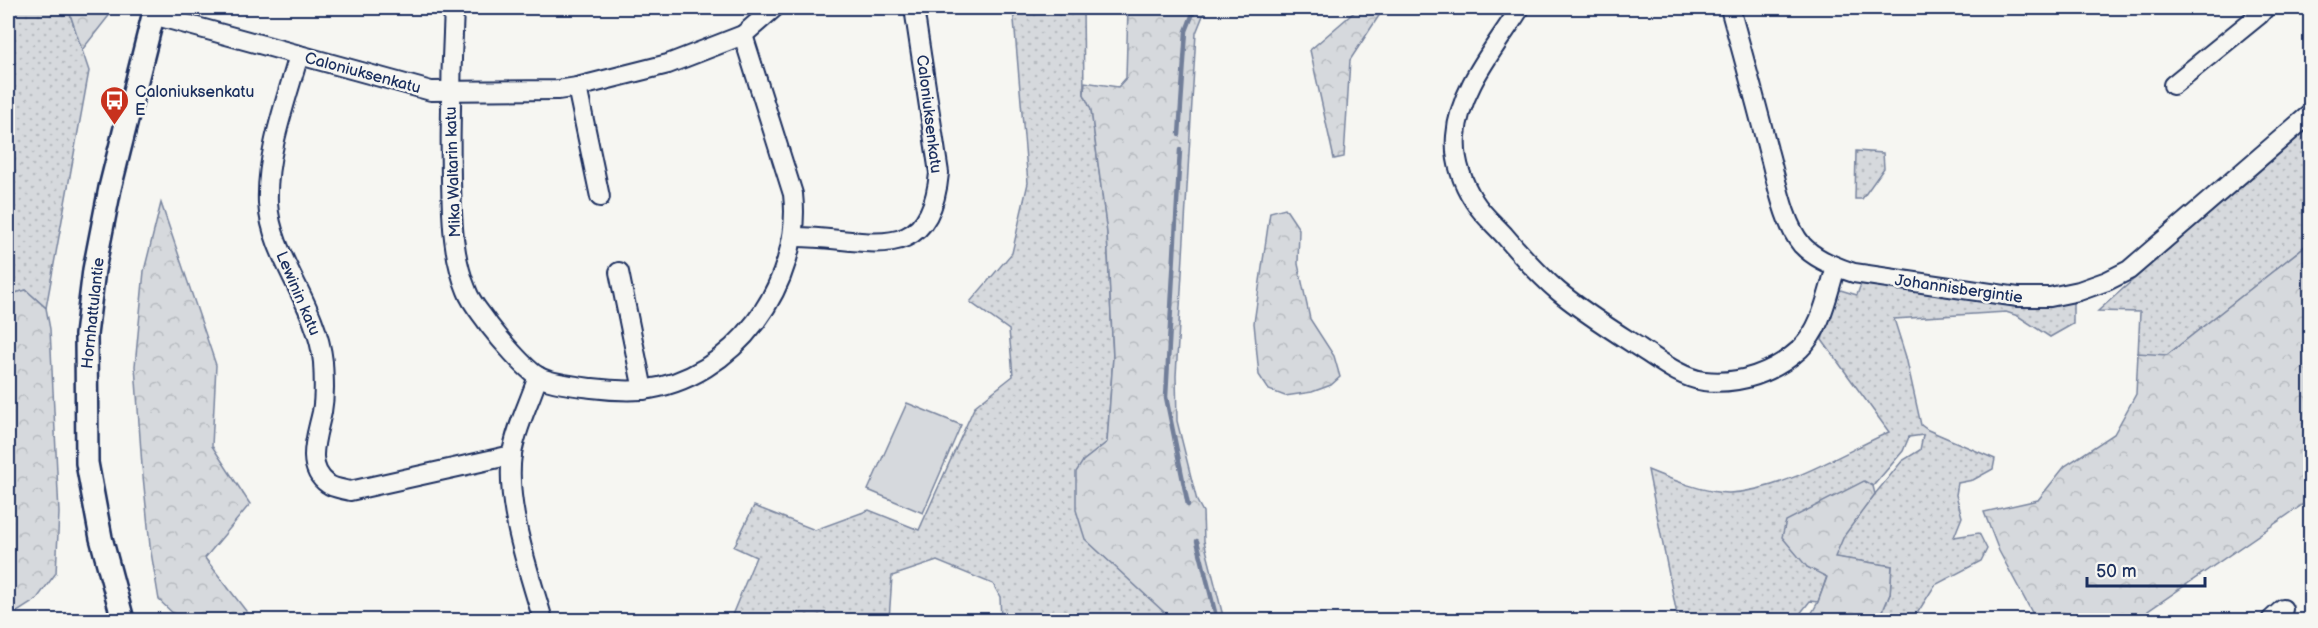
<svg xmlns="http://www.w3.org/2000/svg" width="2318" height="628" font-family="'Balsamiq Sans',sans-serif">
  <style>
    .grass { fill: url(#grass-dots); stroke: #78849e; stroke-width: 1.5 }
    .forest { fill: url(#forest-crowns); stroke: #78849e; stroke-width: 1.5 }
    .garden { fill: #d6d9dd; stroke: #78849e; stroke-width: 1.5 }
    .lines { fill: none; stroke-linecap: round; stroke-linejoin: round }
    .stream { stroke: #717e99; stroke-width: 4.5 }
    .minor-casing { stroke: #1b2f5e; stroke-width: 22 }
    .tertiary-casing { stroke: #1b2f5e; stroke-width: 26 }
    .minor { stroke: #f6f6f2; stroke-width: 18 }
    .tertiary { stroke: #f6f6f2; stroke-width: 21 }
    .labels { text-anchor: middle; stroke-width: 5; stroke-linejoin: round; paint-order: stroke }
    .street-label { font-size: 16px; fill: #1b2f5e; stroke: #f6f6f2 }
    .poi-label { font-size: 16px; fill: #1b2f5e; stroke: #f6f6f2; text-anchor: start }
  </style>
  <defs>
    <pattern id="grass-dots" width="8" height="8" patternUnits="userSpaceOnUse" patternTransform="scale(1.5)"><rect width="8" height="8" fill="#d6d9dd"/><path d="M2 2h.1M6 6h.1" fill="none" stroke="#b7bbc0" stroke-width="1.8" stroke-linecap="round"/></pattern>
    <pattern id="forest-crowns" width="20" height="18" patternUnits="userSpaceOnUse" patternTransform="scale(1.5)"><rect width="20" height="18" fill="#d6d9dd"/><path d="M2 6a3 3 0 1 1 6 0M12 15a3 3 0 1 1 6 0" fill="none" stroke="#b7bbc0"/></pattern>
  </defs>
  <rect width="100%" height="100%" fill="#f6f6f2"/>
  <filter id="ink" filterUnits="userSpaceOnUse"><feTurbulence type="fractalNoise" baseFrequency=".0167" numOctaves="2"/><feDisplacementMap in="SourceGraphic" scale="12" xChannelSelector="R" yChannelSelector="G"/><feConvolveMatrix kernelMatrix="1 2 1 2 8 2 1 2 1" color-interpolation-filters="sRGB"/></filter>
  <g filter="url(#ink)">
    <g class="grass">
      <polygon points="15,8 68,8 89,71 46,308 26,290 8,295 8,38"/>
      <polygon points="1013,8 1083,8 1084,94 1091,109 1107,233 1113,357 1107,443 1083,461 1168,620 1001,620 1000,597 993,584 937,561 892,576 889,620 730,620 756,557 734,547 754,506 815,530 869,510 919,530 975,406 1013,376 1009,330 970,302 1012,253 1028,183"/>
      <polygon points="2310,123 2310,242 2167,355 2138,355 2140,312 2098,311"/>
      <polygon points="1856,151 1883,153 1884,168 1862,199 1855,199"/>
      <path d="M1861 284 1986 302 2017 304 2073 301V324L2050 337 2018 316 2006 312 1894 319 1906 357 1921 425 1928 430 1995 459 1993 469 1973 480 1958 483 1956 495 1962 517 1954 537 1979 533 1987 549 1981 561 1935 585 1913 620H1879L1890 594 1892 566 1834 557 1842 537 1875 494 1902 461 1920 450 1923 435 1909 437 1903 451 1873 486 1863 482 1807 567 1827 576 1818 602 1810 601 1795 620H1678L1648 470C1670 479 1705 493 1729 493 1782 491 1841 454 1889 432L1822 340 1837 289 1857 295Z"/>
    </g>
    <g class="forest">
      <polygon points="68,8 115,8 82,50"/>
      <polygon points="1128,8 1206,8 1196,33 1176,376 1177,421 1197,501 1203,512 1204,541 1224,620 1168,620 1166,614 1085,539 1076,510 1076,472 1083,461 1107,442 1113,357 1107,233 1091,110 1084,94 1085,82 1118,87 1126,78"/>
      <polygon points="1359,8 1384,8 1350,60 1344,157 1334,159 1310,50"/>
      <polygon points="161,203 216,365 212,446 250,504 205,558 253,620 180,620 159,600 150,546 142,466 135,366 144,271"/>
      <polygon points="1285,208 1299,229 1298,264 1310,319 1334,356 1340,377 1331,385 1312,392 1285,396 1269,390 1259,375 1254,323 1270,212"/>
      <polygon points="2310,242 2310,506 2302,505 2148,611 2148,620 2036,620 1999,551 1984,512 2038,500 2065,466 2114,434 2136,394 2138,353 2167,355"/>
      <polygon points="26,290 46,308 50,329 59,513 56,573 36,600 8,618 8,295"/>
      <polygon points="1864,481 1873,486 1875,494 1844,536 1835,557 1892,566 1890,594 1879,620 1808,620 1818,602 1827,577 1807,567 1782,537 1786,521"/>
    </g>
    <polygon class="garden" points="907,403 961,425 923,513 868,490"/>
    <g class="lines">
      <g class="stream">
        <polyline points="1179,135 1186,31 1195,8"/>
        <polyline points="1180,150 1166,397 1188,505"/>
        <polyline points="1197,541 1217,620"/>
      </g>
      <defs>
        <g id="minor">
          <path d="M454 8C451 65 450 122 451 180 452 218 452 255 467 291 471 303 482 314 489 325 499 338 525 369 539 377 554 384 576 386 592 388 608 390 626 391 642 390 734 380 803 283 793 194L743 35"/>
          <path d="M1520 8C1496 47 1459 89 1456 136 1454 159 1462 182 1474 201 1482 214 1494 224 1504 235 1521 255 1538 274 1558 291 1583 312 1612 330 1640 348 1659 360 1681 378 1704 381 1739 385 1774 373 1800 349 1822 328 1827 295 1836 267"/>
          <path d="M1730 8C1743 55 1756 102 1768 150 1776 177 1783 223 1802 245 1815 259 1835 267 1854 273L2018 297H2050L2079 291 2107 281 2129 270 2310 114"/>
          <polyline points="153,15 431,91 558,90 577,87 668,64 743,35 774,8"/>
          <path d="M299 55C286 101 266 154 268 203 271 258 317 303 323 362 324 379 325 395 322 412 317 436 304 467 328 484 333 488 343 489 350 491L512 455"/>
          <polyline points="2173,85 2259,15 2265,8"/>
          <polyline points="577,87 600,197"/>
          <path d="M792 237C861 235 930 273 939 173L914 8"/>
          <polyline points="619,272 643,390"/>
          <path d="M538 376C530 402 516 427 512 454 505 505 529 572 543 620"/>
          <polyline points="2271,620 2283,609"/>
        </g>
        <polyline id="tertiary" points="123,620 101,538 87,463 86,335 94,270 110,188 155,8"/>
      </defs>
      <use href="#minor" class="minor-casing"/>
      <use href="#tertiary" class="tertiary-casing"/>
      <use href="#minor" class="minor"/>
      <use href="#tertiary" class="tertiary"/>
    </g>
  </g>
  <defs>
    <symbol id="bus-pin" viewBox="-11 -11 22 30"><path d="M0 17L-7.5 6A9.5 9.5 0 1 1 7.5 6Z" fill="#c8321e" stroke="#f6f6f2"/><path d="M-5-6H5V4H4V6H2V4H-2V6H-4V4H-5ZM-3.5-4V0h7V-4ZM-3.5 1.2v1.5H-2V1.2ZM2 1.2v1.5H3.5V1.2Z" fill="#fff"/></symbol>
  </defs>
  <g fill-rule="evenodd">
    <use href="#bus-pin" x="98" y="84" width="33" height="45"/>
  </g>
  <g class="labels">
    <g class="street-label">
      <text transform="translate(363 72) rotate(15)" y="6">Caloniuksenkatu</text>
      <text transform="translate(930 114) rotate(83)" y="6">Caloniuksenkatu</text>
      <text transform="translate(452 172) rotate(-92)" y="6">Mika Waltarin katu</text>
      <text transform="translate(1959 288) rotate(8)" y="6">Johannisbergintie</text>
      <text transform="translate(299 293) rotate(67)" y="6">Lewinin katu</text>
      <text transform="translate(92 313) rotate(-84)" y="6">Hornhattulantie</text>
    </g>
    <g class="poi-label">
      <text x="135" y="97">Caloniuksenkatu<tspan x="135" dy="18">E</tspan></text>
    </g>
  </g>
  <rect width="2318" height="628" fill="none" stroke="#f6f6f2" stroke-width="30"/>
  <rect x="15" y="15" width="2288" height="598" fill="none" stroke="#1b2f5e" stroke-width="2" filter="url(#ink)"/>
  <path d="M2087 577v9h118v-9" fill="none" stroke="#1b2f5e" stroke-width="3"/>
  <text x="2096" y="577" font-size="18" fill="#1b2f5e" stroke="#f6f6f2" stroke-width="4.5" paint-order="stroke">50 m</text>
</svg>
